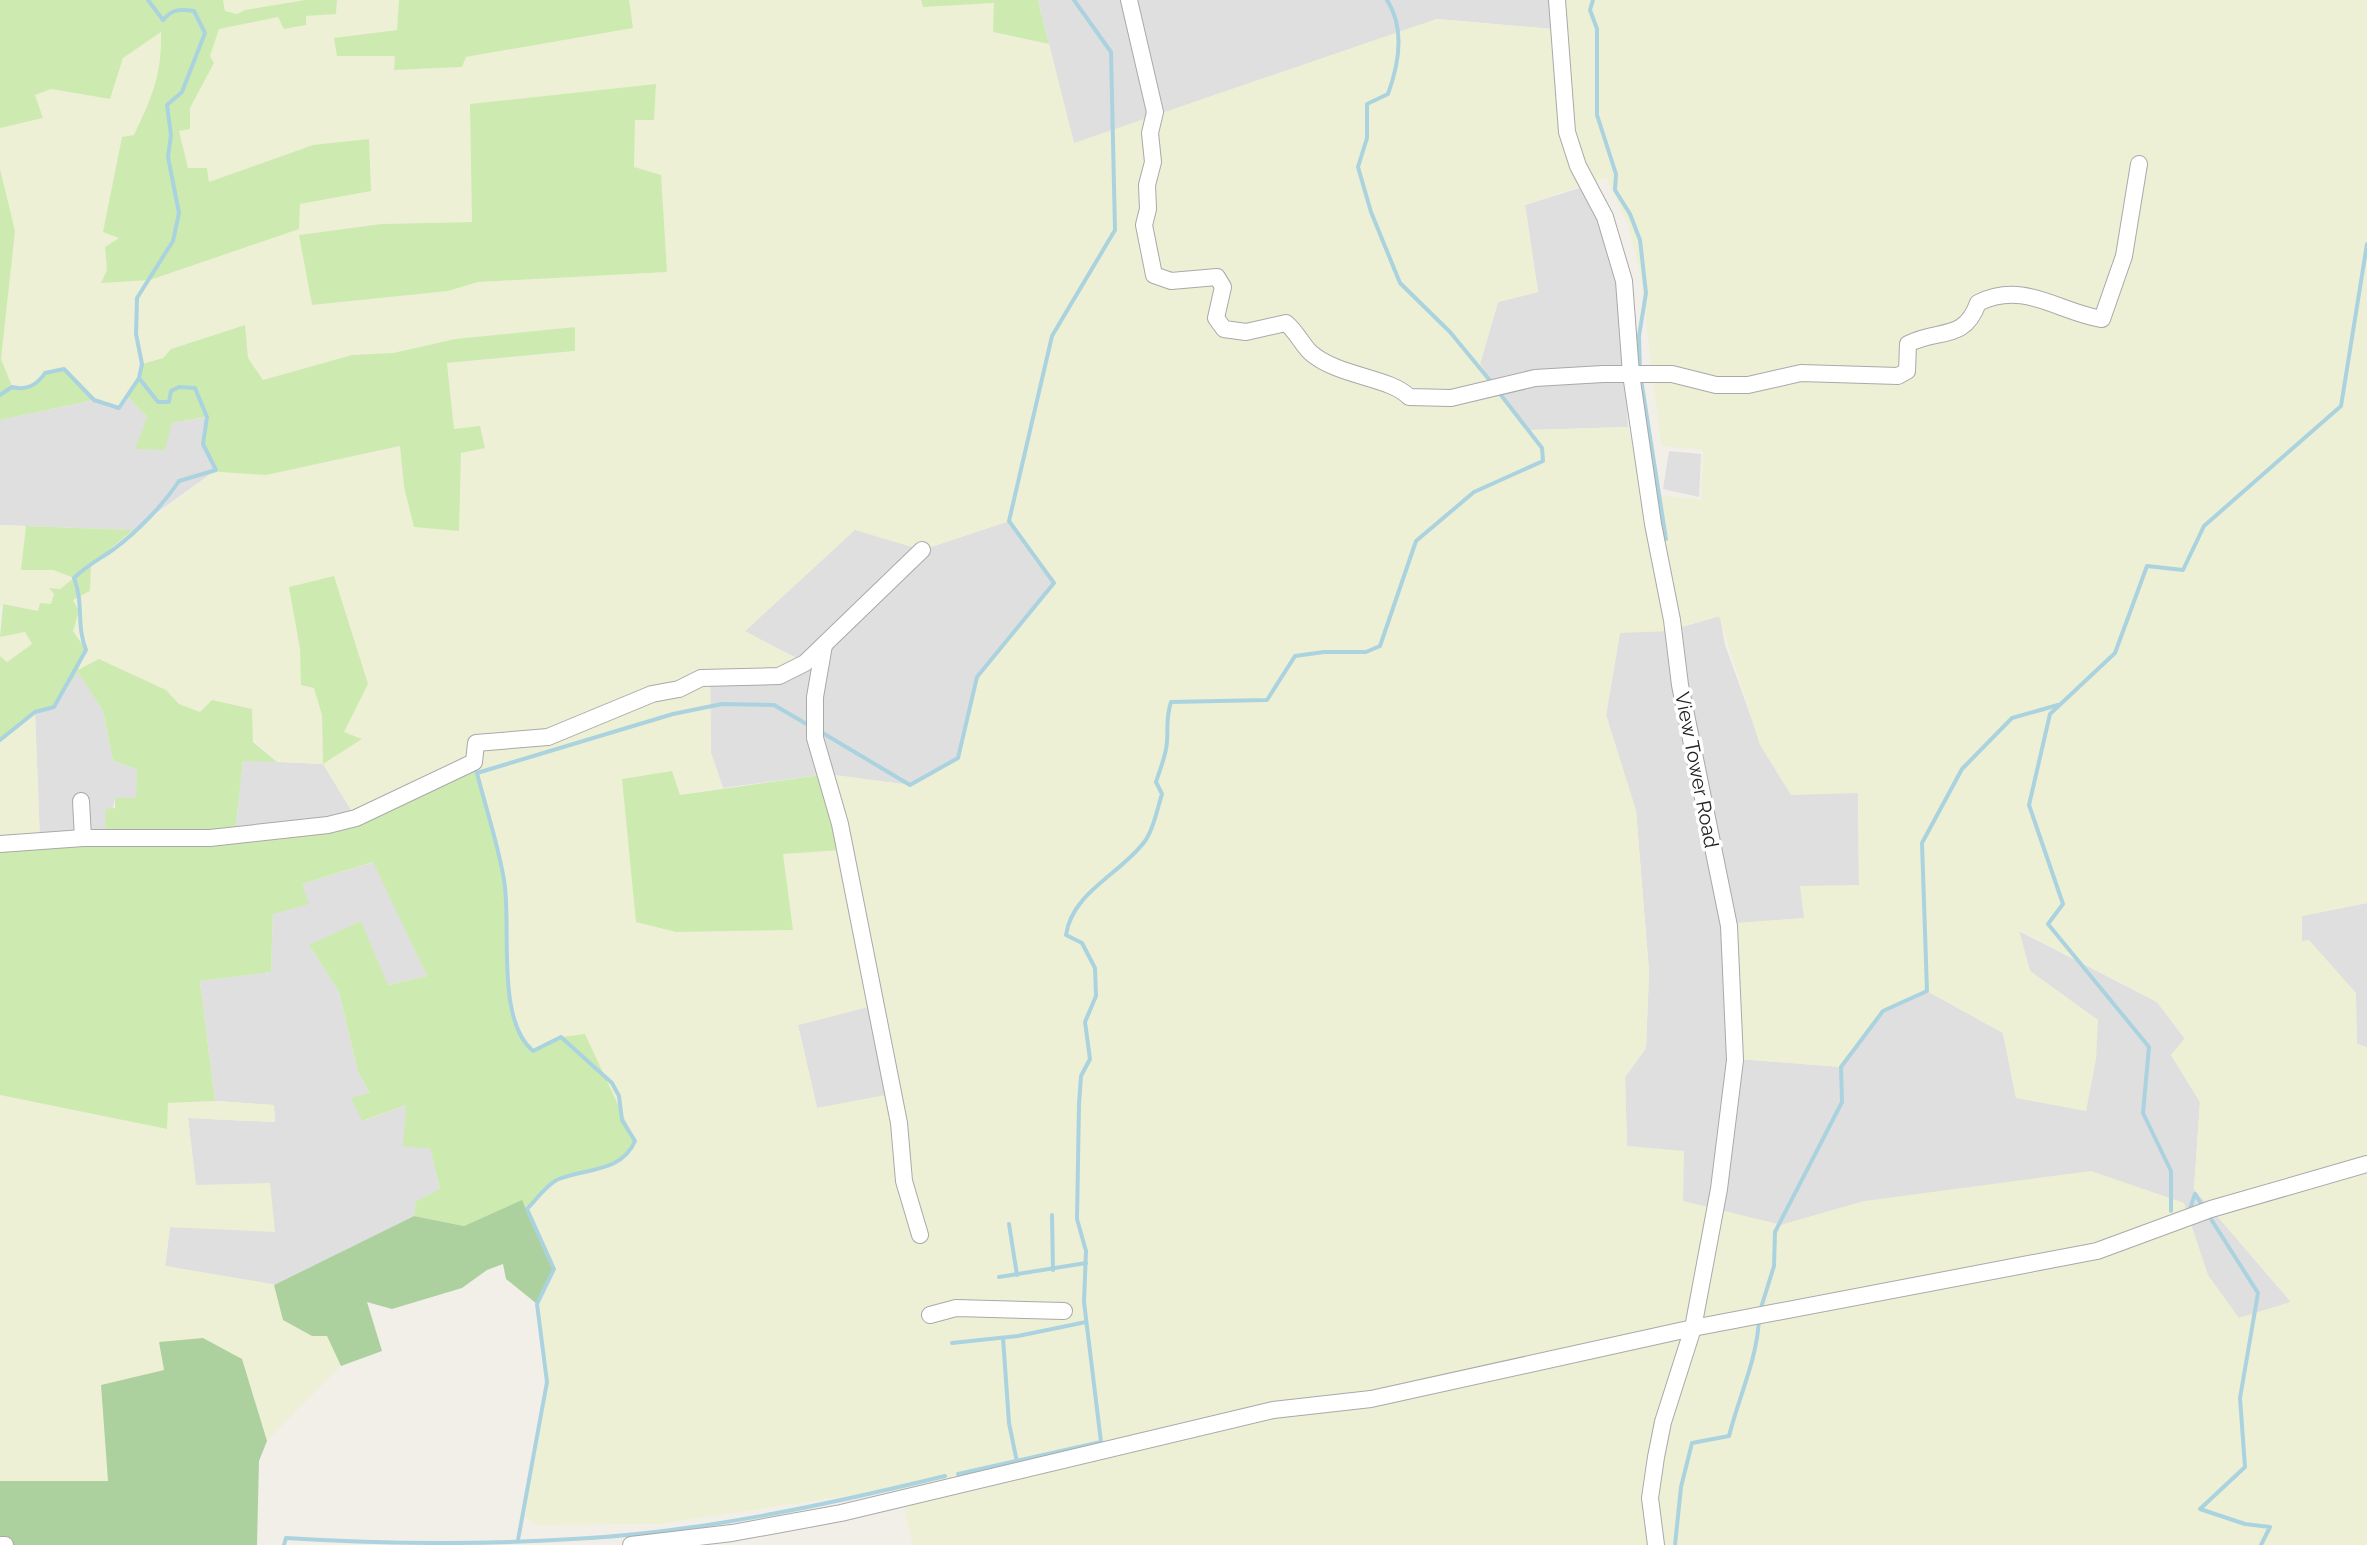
<svg xmlns="http://www.w3.org/2000/svg" width="2367" height="1545" font-family="Raleway,sans-serif">
  <style>
    .residential { fill: #e0dfdf }
    .farmland { fill: #eef0d5; fill-rule: evenodd }
    .grass { fill: #cdebb0 }
    .forest { fill: #add19e }
    .lines { fill: none; stroke-linecap: round; stroke-linejoin: round }
    .stream { stroke: #aad3df; stroke-width: 4 }
    .minor-casing { stroke: #a9a9a9; stroke-width: 18 }
    .minor { stroke: #fff; stroke-width: 16 }
    .labels { text-anchor: middle; stroke-width: 7; stroke-linejoin: round; paint-order: stroke }
    .street-label { font-size: 20px; fill: #222; stroke: #fff }
  </style>
  <rect width="100%" height="100%" fill="#f2efe9"/>
  <g class="residential">
    <polygon points="1038,0 1552,0 1552,29 1437,19 1074,144"/>
    <polygon points="1586,186 1618,277 1628,427 1530,430 1512,413 1480,364 1498,302 1538,292 1525,205"/>
    <polygon points="128,397 147,417 172,423 207,417 203,444 216,470 133,530 0,525 0,420 94,400 118,408"/>
    <polygon points="1669,451 1701,454 1699,497 1663,489"/>
    <polygon points="1009,521 1054,583 977,677 958,758 910,785 826,774 723,788 711,753 710,678 805,662 744,632 855,529 922,550"/>
    <polygon points="1720,616 1725,645 1756,731 1858,792 1859,885 1804,918 1721,925 1727,1058 1841,1067 1883,1011 1927,991 2003,1033 2016,1098 2097,1020 2030,971 2017,930 2157,1002 2185,1039 2171,1055 2200,1102 2194,1189 2291,1302 2239,1318 1865,1201 1781,1225 1682,1201 1627,1147 1625,1077 1646,1048 1649,972 1636,811 1606,715 1620,632 1668,631"/>
    <polygon points="78,671 103,711 113,761 137,769 137,798 115,798 106,838 40,842 35,712 55,707"/>
    <polygon points="243,760 323,764 356,818 235,836"/>
    <polygon points="374,862 427,976 388,985 309,945 339,992 358,1072 370,1093 363,1121 406,1105 430,1147 440,1189 416,1201 414,1216 274,1285 165,1266 170,1227 275,1231 196,1186 188,1118 275,1122 274,1105 215,1101 200,981 271,972 273,914 302,884"/>
    <polygon points="2367,903 2367,1047 2357,1044 2355,993 2302,941 2301,916"/>
    <polygon points="875,1005 891,1095 817,1108 798,1025"/>
  </g>
  <g class="farmland">
    <polygon points="223,0 305,0 245,10 237,14 225,11"/>
    <path d="M337 0H399L397 30 334 39 395 56 394 70 462 67 466 57 633 28 629 0H921L923 7 995 3 993 32 1049 44 1074 143 1437 19 1552 29V0H2367V903L2302 916V941L2309 940 2356 993 2357 1044 2367 1047V1545H912L900 1488 659 1524 537 1525 521 1513 547 1382 537 1304 554 1269 527 1209 556 1180 603 1169 635 1141 561 1037 533 1051 524 1043 507 985 505 882 474 762 356 818 323 764 277 762 212 700 201 712 179 705 166 690 135 678 78 671 73 631 79 611 73 600 90 591 91 565 216 470 266 475 401 446 404 487 462 466 461 452 484 447 454 429 447 363 574 352 575 327 455 339 393 353 352 355 263 380 248 358 245 325 171 349 163 358 142 364 139 378 119 408 94 400 70 377 45 373 37 384 21 390 12 387 1 359 15 231 0 169V128L42 118 35 95 51 89 110 99 123 58 151 29 161 31 162 66 148 105 134 135 122 137 103 232 120 237 105 247 107 270 102 282 150 280 299 229V204L313 145 209 182 188 168 179 130 190 129V108L214 63 210 56 219 29 279 17 305 25 306 16 336 14ZM656 85 635 120 634 167 667 272 478 282 448 291 312 305 300 235 381 224 472 222ZM1606 177 1628 225 1640 272 1661 446 1703 450 1701 500 1640 493 1636 453 1628 427 1530 430 1512 413 1480 364 1498 302 1538 292 1525 205ZM1009 521 1053 582 977 677 958 758 910 785 826 774 842 850 783 854 792 930 676 932 636 921 671 771 679 795 723 788 711 753 710 678 789 674 805 663 745 631 855 530 922 550ZM1719 616 1760 745 1791 795 1858 793 1859 885 1800 886 1804 918 1721 924 1727 1058 1841 1067 1883 1011 1927 991 2003 1033 2016 1098 2086 1111 2096 1059 2098 1020 2030 971 2019 930 2157 1002 2185 1038 2171 1055 2200 1102 2194 1189 2291 1302 2239 1318 2208 1275 2184 1203 2091 1171 1865 1201 1781 1225 1683 1201 1684 1151 1627 1146 1625 1077 1646 1048 1649 972 1636 811 1606 715 1620 633 1668 631ZM300 649 368 684 343 732 361 739 323 763 322 715 314 687 301 685ZM875 1005 891 1094 817 1108 798 1025Z"/>
    <polygon points="0,525 26,526 22,570 53,570 74,578 60,589 49,589 54,594 51,605 38,612 3,604 0,608"/>
    <polygon points="25,632 32,644 6,662 0,656 0,637"/>
    <polygon points="35,712 40,842 0,844 0,736"/>
    <polygon points="0,1095 166,1129 167,1103 215,1101 274,1105 275,1122 188,1118 196,1185 270,1183 275,1232 170,1227 165,1266 278,1285 327,1336 341,1366 267,1441 255,1405 159,1343 164,1370 101,1385 108,1482 0,1481"/>
  </g>
  <g class="grass">
    <path d="M0 0H223L225 11 237 14 245 10 305 0H337L336 14 306 16V25L284 29 278 17 219 29 210 56 214 63 190 108V129L179 131 188 168H207L209 182 313 145 369 139 371 191 300 204 299 229 150 280 101 283 107 270 105 247 119 238 103 232 122 137 134 135C152 97 162 75 161 32L123 58 110 99 51 89 35 95 43 118 0 128Z"/>
    <polygon points="399,0 629,0 633,28 466,57 462,67 394,70 395,56 337,56 334,38 397,30"/>
    <polygon points="921,0 1038,0 1049,44 993,32 994,3 923,7"/>
    <polygon points="656,84 654,120 635,120 634,167 661,175 667,272 478,282 448,291 312,305 299,235 381,224 472,222 470,104"/>
    <path d="M0 169 15 231 1 359 12 386C27 392 37 385 45 373L64 369 94 400 0 420Z"/>
    <polygon points="245,325 248,358 263,380 352,355 393,353 455,339 575,327 575,351 447,363 454,429 480,426 485,448 461,453 459,531 414,527 404,487 400,446 266,475 219,472 203,444 206,417 172,423 165,450 135,449 147,417 128,397 139,378 142,364 163,358 171,349"/>
    <path d="M26 526 133 530 91 565 90 591 73 600 79 611 73 631 86 650 78 670 99 659 166 690 179 704 200 712 212 700 252 709 253 742 277 762 243 761 235 835 328 825 474 762C484 801 497 841 504 880 512 925 495 1019 533 1051L561 1037 585 1034 635 1141C621 1172 586 1168 559 1179 547 1184 536 1200 527 1209L522 1201 464 1226 414 1216 416 1201 440 1189 430 1148 403 1147 406 1105 362 1121 351 1098 370 1093 358 1072 339 992 309 945 361 921 388 985 427 976 373 862 302 884 309 904 273 914 271 972 200 981 215 1101 168 1103 167 1129 0 1095V844L106 838 105 809 115 808V798H136L137 769 113 761 103 711 78 672 54 707 35 712 0 740V656L7 662 32 644 25 632 0 637 3 604 38 611 40 603 51 604 54 594 49 588 60 589 74 578 53 570H21Z"/>
    <polygon points="334,576 368,684 344,732 362,739 323,764 322,715 314,688 301,685 300,649 289,587"/>
    <polygon points="672,771 680,795 826,774 842,850 783,854 793,930 676,932 636,922 622,779"/>
  </g>
  <g class="forest">
    <polygon points="522,1200 554,1269 537,1304 506,1279 503,1264 487,1270 462,1288 392,1309 367,1302 382,1351 341,1366 327,1336 312,1336 283,1320 274,1285 414,1216 464,1226"/>
    <polygon points="203,1338 242,1359 267,1441 259,1461 257,1545 0,1545 0,1481 108,1481 101,1385 164,1370 159,1342"/>
  </g>
  <g class="lines">
    <g class="stream">
      <path d="M1387 0C1405 28 1399 64 1388 94L1367 104V138L1358 167 1371 212 1400 283 1450 332 1492 383"/>
      <polyline points="1593,0 1590,10 1597,29 1597,115 1616,174 1615,190 1630,214 1640,240 1646,293 1639,336 1640,370"/>
      <polyline points="1641,379 1666,539"/>
      <path d="M0 395 12 387C27 391 37 385 45 373L64 369 94 400 119 408 139 378"/>
      <polyline points="821,732 910,785 958,758 977,677 1054,583 1009,521 1052,336 1115,230 1111,52 1074,0"/>
      <path d="M0 740 35 712 54 707 86 650C76 625 84 603 74 578 87 565 100 559 114 549 138 531 163 505 179 481L216 470 203 444 207 417 195 388 179 387 171 391 169 402H158L139 378 142 364 136 334 137 298 173 241 179 213 168 157 171 135 167 105 182 92 205 33 194 11C180 9 172 9 163 20L148 0"/>
      <polyline points="2190,1209 2195,1194 2202,1205"/>
      <polyline points="2171,1211 2171,1171 2143,1113 2149,1047 2048,924 2063,904 2029,805 2050,714 2115,653 2147,566 2183,570 2204,526 2341,406 2367,244"/>
      <polyline points="1052,1215 1053,1270"/>
      <polyline points="2209,1216 2258,1293 2240,1398 2245,1467 2200,1509 2245,1524 2270,1527 2261,1545"/>
      <polyline points="1009,1224 1017,1275"/>
      <polyline points="999,1277 1086,1263"/>
      <polyline points="1760,1311 1774,1266 1775,1232 1842,1102 1841,1067 1883,1011 1927,991 1922,843 1962,769 2012,718 2058,705"/>
      <polyline points="1003,1338 1009,1423 1017,1462"/>
      <polyline points="952,1343 1018,1336 1086,1322"/>
      <path d="M958 1474 1101 1442 1084 1302 1086 1251 1077 1219 1079 1104 1081 1076 1090 1059 1085 1022 1096 996 1095 968 1082 943 1066 935C1072 892 1121 874 1145 841 1154 829 1157 809 1162 794L1156 782C1160 769 1166 756 1167 742 1168 727 1166 717 1171 702L1267 700 1295 656 1324 652H1366L1380 646 1416 541 1474 492 1543 461 1542 448 1497 390"/>
      <path d="M518 1540 547 1382 537 1304 554 1269 527 1209C536 1200 547 1184 559 1179 586 1168 621 1173 635 1141L622 1120 619 1096 612 1083 561 1037 533 1051C495 1019 512 924 504 880 498 844 486 809 477 773L673 714 722 704 774 705 810 726"/>
      <path d="M284 1545 286 1538C381 1544 478 1545 573 1539 695 1533 826 1505 945 1476"/>
      <path d="M1675 1545 1681 1487 1692 1443 1729 1436C1739 1396 1757 1360 1759 1319"/>
    </g>
    <defs>
      <g id="minor">
        <path d="M1129 0 1155 112 1150 133 1153 162 1147 185 1148 209 1144 225 1154 275 1171 281 1217 277 1223 287 1216 318 1224 329 1246 332 1286 323C1297 332 1302 345 1311 353 1339 377 1390 377 1409 397L1451 398 1535 378 1603 374H1672L1716 385H1748L1801 373 1898 376 1907 371 1908 344C1939 328 1964 342 1978 303 2024 280 2058 312 2102 319L2124 256 2139 164"/>
        <polyline points="1557,0 1567,132 1578,166 1605,217 1624,281 1631,374 1653,524 1672,620 1680,685 1729,926 1735,1060 1719,1189 1693,1328 1663,1422 1656,1457 1650,1498 1656,1545"/>
        <polyline points="824,645 815,697 815,738 840,824 899,1123 904,1181 920,1235"/>
        <polyline points="81,801 83,838"/>
        <polyline points="0,844 83,838 210,838 328,825 356,818 474,762 476,743 548,737 652,694 679,689 701,678 779,676 805,663 922,550"/>
        <polyline points="930,1315 956,1308 1064,1311"/>
        <polyline points="0,1545 5,1545"/>
        <polyline points="631,1545 732,1533 841,1513 1273,1410 1371,1399 1693,1328 2097,1251 2211,1209 2367,1164"/>
      </g>
    </defs>
    <use href="#minor" class="minor-casing"/>
    <use href="#minor" class="minor"/>
  </g>
  <g class="labels">
    <g class="street-label">
      <text transform="translate(1697 770) rotate(79)" y="7">View Tower Road</text>
    </g>
  </g>
</svg>
